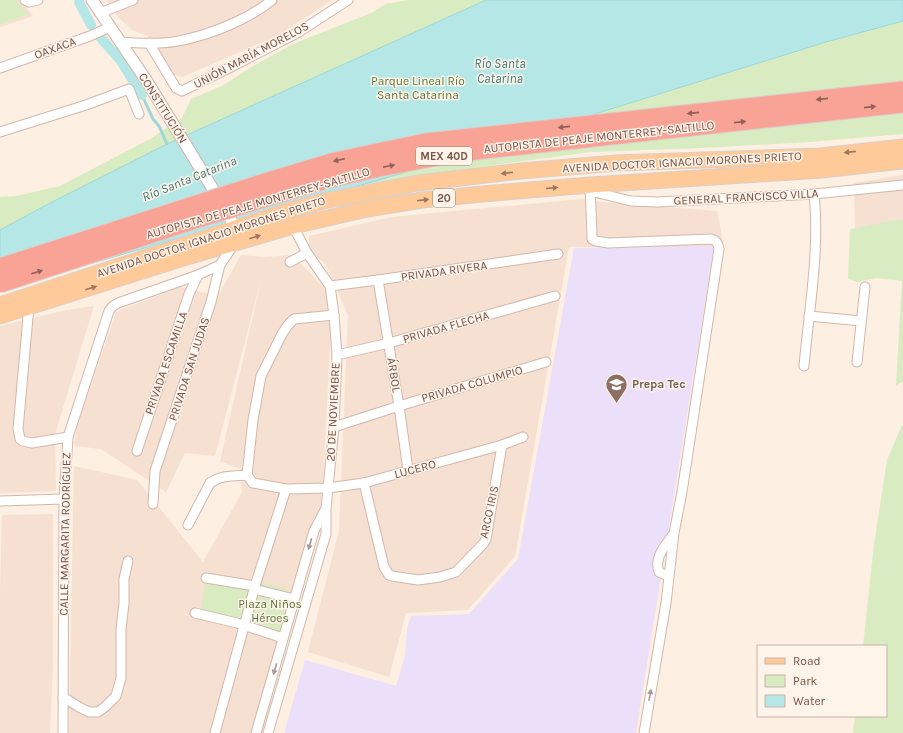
<svg xmlns="http://www.w3.org/2000/svg" width="903" height="733" font-family="Karla,sans-serif">
  <style>
    .residential { fill: #f5e0d1 }
    .education { fill: #ecdff9 }
    .green { fill: #d8ebc1 }
    .water { fill: #b6e7e7; stroke: #9cd8d9 }
    .lines { fill: none; stroke-linecap: round; stroke-linejoin: round }
    .stream { stroke: #9cd8d9; stroke-width: 3 }
    .canal { stroke: #b6e7e7; stroke-width: 10 }
    .minor-casing { stroke: #d1b7ac; stroke-width: 11 }
    .tertiary-casing { stroke: #d1b7ac; stroke-width: 13 }
    .primary-casing { stroke: #d9cfcc; stroke-width: 17 }
    .minor { stroke: #fff; stroke-width: 9 }
    .tertiary { stroke: #fff; stroke-width: 11 }
    .primary { stroke: #feca99; stroke-width: 15 }
    .motorway-bridge-casing { stroke: #d9cfcc; stroke-width: 19; stroke-linecap: butt }
    .motorway-bridge { stroke: #f9a397; stroke-width: 17 }
    .oneway { fill: #906258 }
    .oneway2 { fill: #9f7660 }
    .oneway3 { fill: #ad9791 }
    .labels { text-anchor: middle; stroke-width: 3; stroke-linejoin: round; paint-order: stroke }
    .shield { fill: #fff4e9; stroke: #9f8378; stroke-width: 1 }
    .shield-label { font-size: 11px; font-weight: bold; fill: #765248 }
    .street-label { font-size: 12px; fill: #765248; stroke: #fff4e9 }
    .park-label { font-size: 12px; fill: #56763d; stroke: #fff4e9 }
    .education-label { font-size: 12px; font-weight: bold; fill: #785e54; stroke: #fff4e9; text-anchor: start }
    .water-label { font-size: 13px; font-style: italic; fill: #3b7a7c; stroke: #fff4e9 }
  </style>
  <rect width="100%" height="100%" fill="#fdefe2"/>
  <g class="residential">
    <polygon points="0,0 20,0 33,16 0,27"/>
    <polygon points="106,0 332,0 279,35 182,77 168,73 148,36 132,30 118,17"/>
    <polygon points="903,175 903,223 855,228 854,183"/>
    <polygon points="582,199 602,202 717,211 724,247 569,247 515,556 468,610 406,613 389,677 308,652 339,531 348,315 325,263 309,251 309,236 392,217"/>
    <polygon points="241,255 266,257 292,255 323,286 332,305 323,483 319,521 257,733 69,733 74,466 137,480 203,562 242,492 240,469 220,461 262,276 215,456 185,453 166,492 101,449 74,446 77,426 116,312 180,287 218,296"/>
    <polygon points="94,306 55,434 56,491 0,493 0,326 66,310"/>
    <polygon points="53,514 53,663 50,733 0,733 0,597 2,515"/>
  </g>
  <polygon class="education" points="714,246 636,733 284,733 305,660 396,686 405,656 407,628 411,616 469,614 518,559 574,248"/>
  <g class="green">
    <polygon points="0,0 16,0 28,14 0,25"/>
    <polygon points="408,0 903,0 903,134 810,142 701,148 591,152 452,171 380,183 338,187 0,289 0,197 16,196 60,186 150,139 182,118 191,99 222,86 253,66 293,44 371,13 386,4"/>
    <polygon points="896,220 903,220 903,381 896,386 902,281 876,278 858,282 848,279 850,229"/>
    <polygon points="903,423 903,733 853,733 855,716 886,716 886,646 863,646 874,545 887,460"/>
    <polygon points="214,581 251,590 242,620 201,610 205,584"/>
    <polygon points="260,582 287,589 286,595 292,596 281,637 248,625"/>
  </g>
  <polygon class="water" points="486,0 903,0 903,21 826,42 444,161 0,290 0,230 52,202 167,144"/>
  <g class="lines">
    <polyline class="stream" points="142,95 153,119 159,126 167,144"/>
    <g class="canal">
      <polyline points="79,2 91,25"/>
      <polyline points="100,37 121,61 135,84"/>
      <polyline points="137,87 142,95"/>
    </g>
    <defs>
      <g id="minor">
        <polyline points="25,0 29,2 38,0"/>
        <polyline points="100,13 133,0"/>
        <path d="M121 42C141 43 163 45 183 40 212 34 249 19 272 0"/>
        <polyline points="149,43 176,88 182,91 229,68 299,32 348,0"/>
        <polyline points="0,68 90,36 110,27"/>
        <polyline points="0,132 86,105 129,89 139,114"/>
        <path d="M590 185 592 235V239L596 241 608 243 711 239C716 240 718 243 719 249L682 492 674 533 666 603 644 733"/>
        <polyline points="590,191 631,201 657,202 814,194 903,185"/>
        <polyline points="290,262 307,253"/>
        <polyline points="378,280 399,406 408,470"/>
        <polyline points="330,286 378,280 558,254"/>
        <polyline points="29,306 18,429 20,439 23,441 32,443 68,437"/>
        <polyline points="334,315 294,319 288,325 282,334 261,376 253,420 247,475 253,483 286,489 328,488 364,483 502,445 523,437"/>
        <polyline points="809,316 861,321"/>
        <polyline points="337,355 389,343 555,296"/>
        <polyline points="857,362 865,287"/>
        <path d="M804 366C809 310 820 249 814 194"/>
        <polyline points="334,427 399,406 546,362"/>
        <polyline points="137,451 189,294 198,275"/>
        <polyline points="364,483 384,567 389,575 392,576 418,580 440,577 456,572 484,543 486,539 502,445"/>
        <polyline points="0,501 64,499"/>
        <polyline points="153,504 155,471 211,302 220,265"/>
        <path d="M188 525 210 483C221 475 234 476 247 475"/>
        <path d="M668 576 659 572C654 558 664 547 672 536"/>
        <polyline points="206,578 255,586"/>
        <polyline points="254,589 294,599"/>
        <polyline points="195,613 237,623 283,638"/>
        <polyline points="63,697 79,707 89,712 98,712 106,706 116,696 121,678 121,629 124,603 124,579 128,561"/>
        <polyline points="63,733 64,499 68,437 109,311 113,306 118,303 198,275 220,265 234,244"/>
        <polyline points="215,733 255,586 286,489"/>
        <polyline points="256,733 314,531 325,510"/>
        <polyline points="268,733 326,534 326,509 334,427 337,355 334,315 330,286 307,253 293,226"/>
      </g>
      <polyline id="tertiary" points="92,0 148,83 230,217 234,229 234,234"/>
      <g id="primary">
        <polyline points="0,305 291,210 324,201 418,183 521,171 616,163 820,156 903,147"/>
        <polyline points="0,316 190,256 293,226 367,209 422,200 482,194 590,185 822,170 903,161"/>
      </g>
    </defs>
    <use href="#minor" class="minor-casing"/>
    <use href="#tertiary" class="tertiary-casing"/>
    <use href="#primary" class="primary-casing"/>
    <use href="#minor" class="minor"/>
    <use href="#tertiary" class="tertiary"/>
    <use href="#primary" class="primary"/>
    <defs>
      <g id="motorway-bridge">
        <polyline points="0,267 271,180 335,161 425,142 903,90"/>
        <polyline points="0,284 201,218 326,180 379,168 458,153 903,104"/>
      </g>
    </defs>
    <use href="#motorway-bridge" class="motorway-bridge-casing"/>
    <use href="#motorway-bridge" class="motorway-bridge"/>
  </g>
  <defs><path id="oneway-solid" d="M-6-.8H1V-3.2L6.5 0L1 3.2V.8H-6Z"/></defs>
  <g class="oneway">
    <use href="#oneway-solid" transform="translate(822 99) rotate(174)"/>
    <use href="#oneway-solid" transform="translate(870 107) rotate(-6)"/>
    <use href="#oneway-solid" transform="translate(693 113) rotate(174)"/>
    <use href="#oneway-solid" transform="translate(740 122) rotate(-6)"/>
    <use href="#oneway-solid" transform="translate(564 127) rotate(174)"/>
    <use href="#oneway-solid" transform="translate(339 160) rotate(167)"/>
    <use href="#oneway-solid" transform="translate(389 166) rotate(-11)"/>
    <use href="#oneway-solid" transform="translate(37 272) rotate(-18)"/>
  </g>
  <g class="oneway2">
    <use href="#oneway-solid" transform="translate(850 152) rotate(174)"/>
    <use href="#oneway-solid" transform="translate(507 173) rotate(173)"/>
    <use href="#oneway-solid" transform="translate(552 188) rotate(-5)"/>
    <use href="#oneway-solid" transform="translate(423 200) rotate(-7)"/>
    <use href="#oneway-solid" transform="translate(255 237) rotate(-17)"/>
    <use href="#oneway-solid" transform="translate(91 288) rotate(-18)"/>
  </g>
  <g class="oneway3">
    <use href="#oneway-solid" transform="translate(310 544) rotate(106)"/>
    <use href="#oneway-solid" transform="translate(275 669) rotate(106)"/>
    <use href="#oneway-solid" transform="translate(650 695) rotate(-80)"/>
  </g>
  <defs>
    <symbol id="school-pin" viewBox="-11 -11 22 30"><path d="M0 17L-7.5 6A9.5 9.5 0 1 1 7.5 6Z" fill="#8d6e63" stroke="#fff4e9"/><path d="M0-5L7-2L0 1L-7-2ZM-4 1L0 2.5L4 1V4Q0 6-4 4Z" fill="#fff"/></symbol>
  </defs>
  <g fill-rule="evenodd">
    <use href="#school-pin" x="604" y="372" width="25" height="34"/>
  </g>
  <g class="labels">
    <g class="shield">
      <rect x="416" y="147" width="56" height="18" rx="3"/>
      <rect x="433" y="189" width="22" height="18" rx="3"/>
    </g>
    <g class="shield-label">
      <text x="444" y="160">MEX 40D</text>
      <text x="444" y="202">20</text>
    </g>
    <g class="street-label">
      <text transform="translate(55 48) rotate(-20)" y="4">OAXACA</text>
      <text transform="translate(251 55) rotate(-28)" y="4">UNIÓN MARÍA MORELOS</text>
      <text transform="translate(163 108) rotate(58)" y="4">CONSTITUCIÓN</text>
      <text transform="translate(599 137) rotate(-6)" y="4">AUTOPISTA DE PEAJE MONTERREY-SALTILLO</text>
      <text transform="translate(682 162) rotate(-3)" y="4">AVENIDA DOCTOR IGNACIO MORONES PRIETO</text>
      <text transform="translate(746 197) rotate(-3)" y="4">GENERAL FRANCISCO VILLA</text>
      <text transform="translate(258 203) rotate(-16)" y="4">AUTOPISTA DE PEAJE MONTERREY-SALTILLO</text>
      <text transform="translate(211 237) rotate(-18)" y="4">AVENIDA DOCTOR IGNACIO MORONES PRIETO</text>
      <text transform="translate(444 271) rotate(-8)" y="4">PRIVADA RIVERA</text>
      <text transform="translate(446 327) rotate(-16)" y="4">PRIVADA FLECHA</text>
      <text transform="translate(166 363) rotate(-71)" y="4">PRIVADA ESCAMILLA</text>
      <text transform="translate(189 369) rotate(-72)" y="4">PRIVADA SAN JUDAS</text>
      <text transform="translate(394 375) rotate(81)" y="4">ÁRBOL</text>
      <text transform="translate(472 384) rotate(-16)" y="4">PRIVADA COLUMPIO</text>
      <text transform="translate(333 412) rotate(-87)" y="4">20 DE NOVIEMBRE</text>
      <text transform="translate(415 469) rotate(-15)" y="4">LUCERO</text>
      <text transform="translate(489 512) rotate(-78)" y="4">ARCO IRIS</text>
      <text transform="translate(65 534) rotate(-89)" y="4">CALLE MARGARITA RODRÍGUEZ</text>
    </g>
    <g class="park-label">
      <text x="418" y="85">Parque Lineal Río<tspan x="418" dy="14">Santa Catarina</tspan></text>
      <text x="270" y="608">Plaza Niños<tspan x="270" dy="14">Héroes</tspan></text>
    </g>
    <g class="education-label">
      <text x="632" y="388">Prepa Tec</text>
    </g>
    <g class="water-label">
      <text x="500" y="68">Río Santa<tspan x="500" dy="15">Catarina</tspan></text>
      <text transform="translate(189 178) rotate(-22)" y="5">Río Santa Catarina</text>
    </g>
  </g>
  <rect x="757" y="645" width="130" height="72" fill="#fff4e9" stroke="#c8b3a9"/>
  <rect x="765" y="658" width="20" height="6" fill="#feca99" stroke="#c8b3a9"/>
  <text x="793" y="665" font-size="12" fill="#765248">Road</text>
  <rect x="765" y="675" width="20" height="12" fill="#d8ebc1" stroke="#c8b3a9"/>
  <text x="793" y="685" font-size="12" fill="#765248">Park</text>
  <rect x="765" y="695" width="20" height="12" fill="#b6e7e7" stroke="#c8b3a9"/>
  <text x="793" y="705" font-size="12" fill="#765248">Water</text>
</svg>
